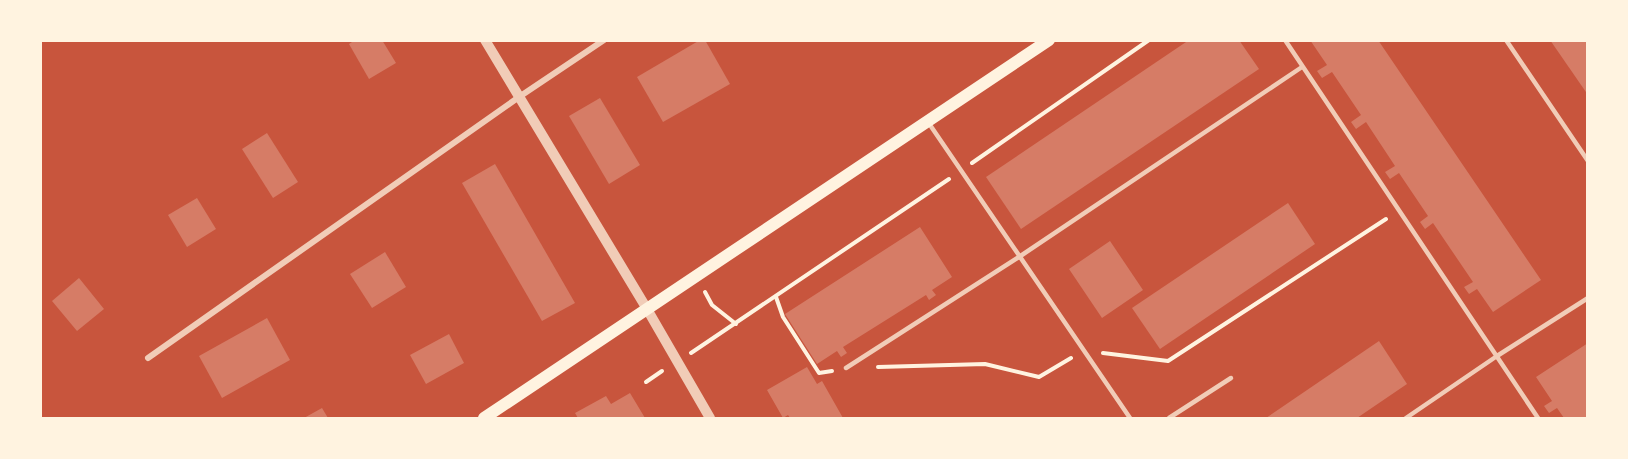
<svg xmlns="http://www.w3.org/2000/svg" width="1628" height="459" font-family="'Fira Sans Condensed',sans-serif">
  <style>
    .building { fill: #d67c66 }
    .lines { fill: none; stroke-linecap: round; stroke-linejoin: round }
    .path { stroke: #fff3e0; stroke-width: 4 }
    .service { stroke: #f1ccb7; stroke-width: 4.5 }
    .minor { stroke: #f1ccb7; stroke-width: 6 }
    .tertiary { stroke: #f1ccb7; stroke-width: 10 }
    .secondary { stroke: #fff3e0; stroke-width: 12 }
  </style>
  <rect width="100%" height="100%" fill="#c8553d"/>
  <g class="building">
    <polygon points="355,40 382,40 396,63 369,79 349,44"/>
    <polygon points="700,40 705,40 730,84 663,122 637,77"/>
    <polygon points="1189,40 1239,40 1259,69 1021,229 986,177"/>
    <polygon points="1310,40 1378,40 1541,280 1493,312 1477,289 1469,294 1464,287 1473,282 1433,223 1425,229 1420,222 1428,216 1399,173 1390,179 1385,172 1395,166 1366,122 1356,129 1351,122 1361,115 1332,72 1322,78 1317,71 1327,65"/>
    <polygon points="1550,40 1588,40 1588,95"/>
    <polygon points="600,98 640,165 609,184 569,116"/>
    <polygon points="267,133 298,182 273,198 242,149"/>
    <polygon points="495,164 575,303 542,321 462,183"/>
    <polygon points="197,198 216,229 187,247 168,215"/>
    <polygon points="1288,203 1315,244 1160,349 1132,308"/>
    <polygon points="920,227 952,277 932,290 936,295 929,300 926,295 843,347 847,353 841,357 837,351 817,364 785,314"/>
    <polygon points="1110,241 1143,290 1102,318 1069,269"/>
    <polygon points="385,252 406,287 372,308 350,274"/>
    <polygon points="79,278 104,309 77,331 52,301"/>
    <polygon points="267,318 290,360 222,398 199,356"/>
    <polygon points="449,334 464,363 426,384 410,355"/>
    <polygon points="1379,341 1407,384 1357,418 1266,418"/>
    <polygon points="1588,343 1588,418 1564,418 1557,408 1549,413 1544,406 1552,401 1536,377"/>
    <polygon points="807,367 817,384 822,381 843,418 790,418 788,415 783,418 767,390"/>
    <polygon points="630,393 645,418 578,418 575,413 606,396 611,404"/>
    <polygon points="322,408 328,418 304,418"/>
  </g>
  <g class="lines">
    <g class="path">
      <polyline points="972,163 1149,40"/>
      <polyline points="705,292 712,305 736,324"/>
      <polyline points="776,297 783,317 819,373 832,371"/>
      <polyline points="691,353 949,179"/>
      <polyline points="1103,353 1168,361 1386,219"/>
      <polyline points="878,367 985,364 1039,377 1071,358"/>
      <polyline points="646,382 662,371"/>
    </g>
    <g class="service">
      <polyline points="1285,40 1538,418"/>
      <polyline points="1506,40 1588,161"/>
      <polyline points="928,122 1130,418"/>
      <polyline points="846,368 1019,257 1302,67"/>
      <polyline points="1169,418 1231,378"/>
      <polyline points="1406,418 1497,356 1588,298"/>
    </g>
    <polyline class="minor" points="148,358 519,97 604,40"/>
    <polyline class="tertiary" points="485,40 647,309 710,418"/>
    <polyline class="secondary" points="484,418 1049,40"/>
  </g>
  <rect width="1628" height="459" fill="none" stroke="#fff3e0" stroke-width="84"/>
</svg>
